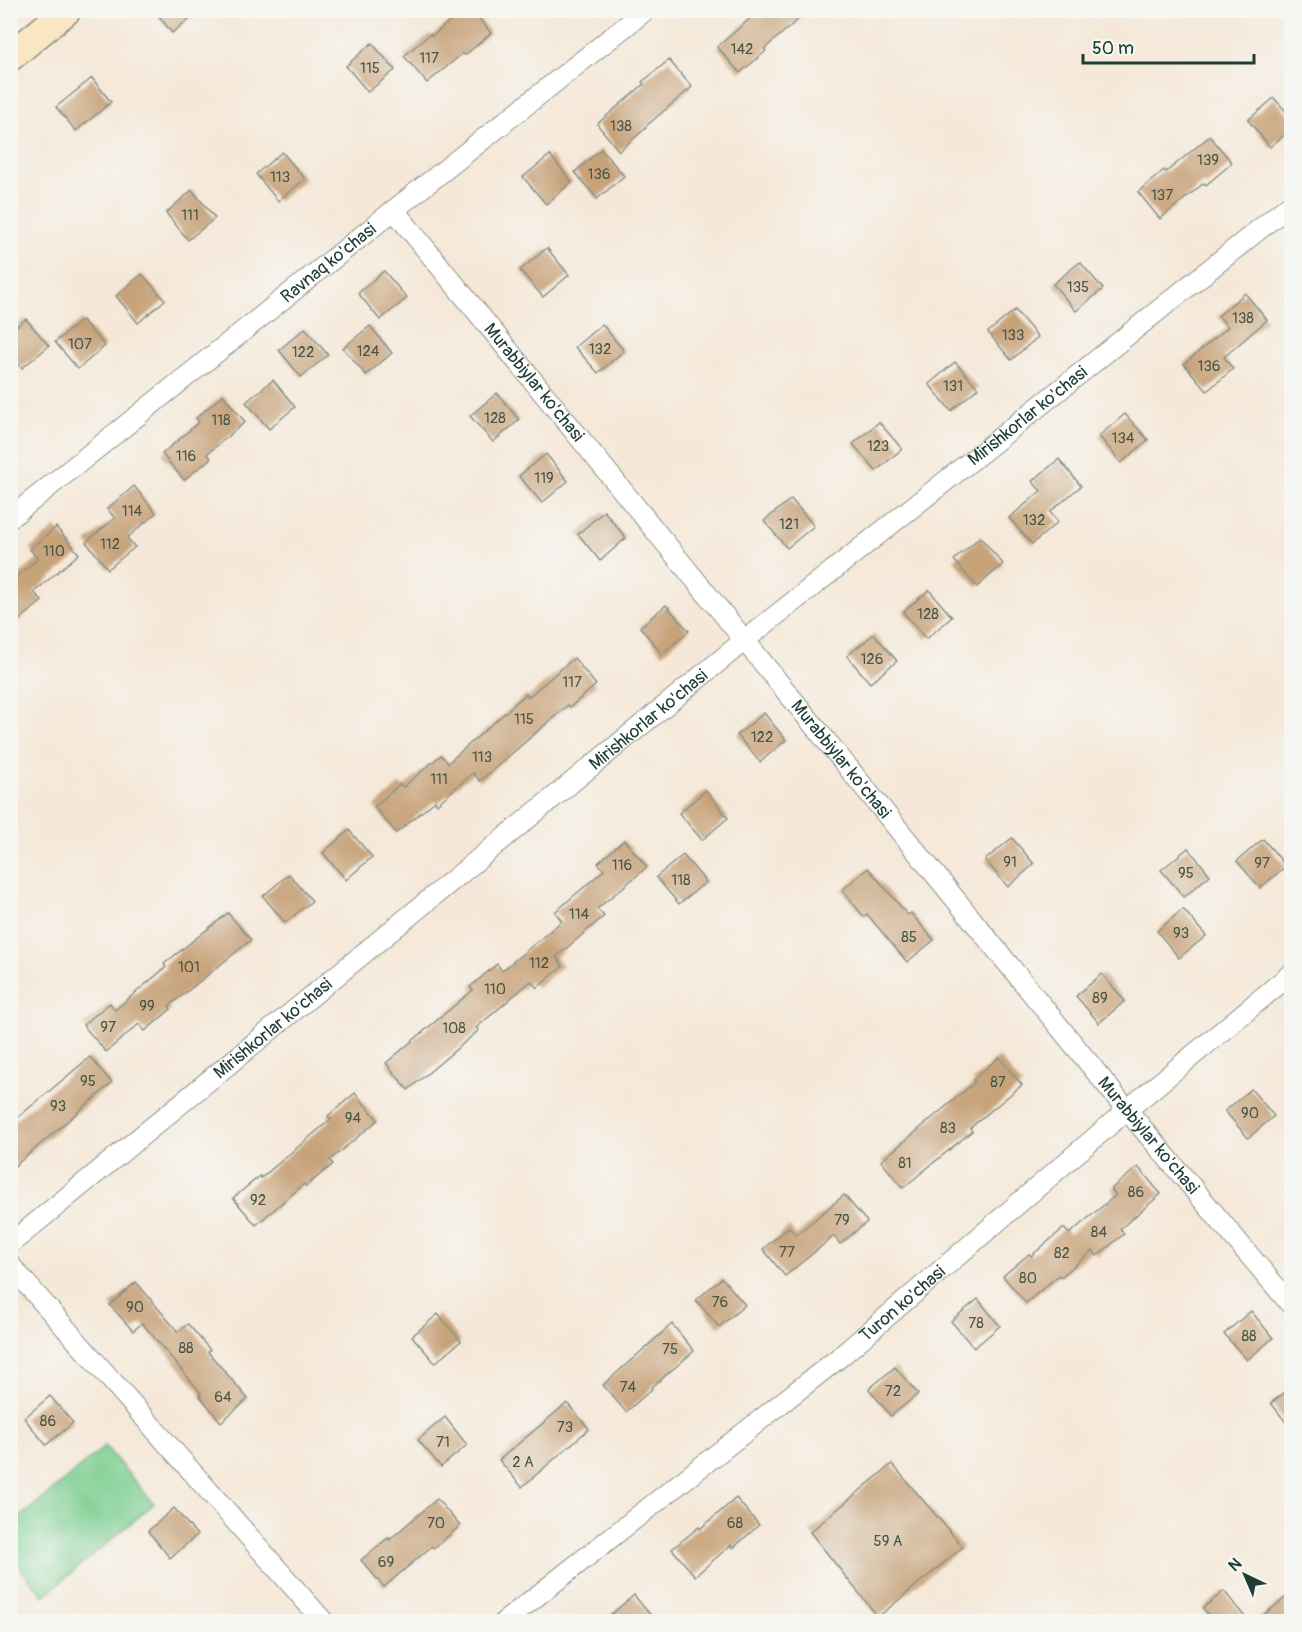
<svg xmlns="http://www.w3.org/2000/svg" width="1302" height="1632" font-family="Pangolin,sans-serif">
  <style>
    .green { fill: #7bce90; stroke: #4d8662; stroke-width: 1.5 }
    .building { fill: #c7a37a }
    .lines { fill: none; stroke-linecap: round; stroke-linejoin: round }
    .minor-casing { stroke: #8a9286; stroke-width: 22 }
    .secondary-casing { stroke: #8a9286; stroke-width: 31 }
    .minor { stroke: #fff; stroke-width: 20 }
    .secondary { stroke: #f9e7c3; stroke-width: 28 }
    .labels { text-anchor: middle; stroke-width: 4.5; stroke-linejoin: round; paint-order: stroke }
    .number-label { font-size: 15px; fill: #495646 }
    .street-label { font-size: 18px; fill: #1f3d34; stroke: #f6f6f2 }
  </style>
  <rect width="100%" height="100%" fill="#f6f6f2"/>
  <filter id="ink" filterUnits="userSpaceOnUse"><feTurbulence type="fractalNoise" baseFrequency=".0167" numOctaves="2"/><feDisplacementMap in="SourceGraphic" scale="12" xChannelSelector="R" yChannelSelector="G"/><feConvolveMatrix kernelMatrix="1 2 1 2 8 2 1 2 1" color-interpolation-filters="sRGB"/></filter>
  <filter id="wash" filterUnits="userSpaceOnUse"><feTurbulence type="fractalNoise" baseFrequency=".008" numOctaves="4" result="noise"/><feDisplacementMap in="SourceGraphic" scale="24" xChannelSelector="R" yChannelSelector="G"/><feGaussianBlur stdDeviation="1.35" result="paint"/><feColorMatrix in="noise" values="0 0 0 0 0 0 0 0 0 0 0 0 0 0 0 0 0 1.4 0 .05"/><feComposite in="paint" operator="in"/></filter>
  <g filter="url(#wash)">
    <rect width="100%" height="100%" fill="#f5e8d8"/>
    <polygon class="green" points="105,1446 154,1504 44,1596 11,1557 11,1525"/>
    <g id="blocks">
      <g class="building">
        <polygon points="154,10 200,10 172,33"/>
        <polygon points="463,10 472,10 491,33 465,55 463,53 427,83 404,56 430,34 432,36"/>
        <polygon points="760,10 809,10 764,49 766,51 740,73 717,47"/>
        <polygon points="372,43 395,70 368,92 346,66"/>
        <polygon points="669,60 692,87 645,127 646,128 619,151 597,124 644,84 642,82"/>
        <polygon points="92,78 111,102 76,131 56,107"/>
        <polygon points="1274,98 1292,118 1292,129 1270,147 1248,120"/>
        <polygon points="1210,136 1232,163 1206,185 1204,183 1160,219 1138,192 1164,170 1166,172"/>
        <polygon points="601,149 624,176 597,199 575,172"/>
        <polygon points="282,152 305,179 278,201 256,174"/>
        <polygon points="550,155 572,182 546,204 523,177"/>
        <polygon points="192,190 215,218 188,240 166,213"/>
        <polygon points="547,248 569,275 543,297 520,270"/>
        <polygon points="1080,262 1103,289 1076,311 1053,284"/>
        <polygon points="384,271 407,298 380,320 358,293"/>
        <polygon points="142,274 165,300 138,323 116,296"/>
        <polygon points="1245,293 1267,320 1224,357 1233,369 1207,391 1184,364 1228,327 1218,316"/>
        <polygon points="1015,310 1038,337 1011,360 988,332"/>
        <polygon points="26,319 49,346 22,368 10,354 10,331"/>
        <polygon points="82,320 105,346 78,369 55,342"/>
        <polygon points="602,324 624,351 598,373 575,347"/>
        <polygon points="370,326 392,353 366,375 343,348"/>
        <polygon points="305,328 328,355 301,377 279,350"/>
        <polygon points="955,362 978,388 951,411 929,384"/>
        <polygon points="273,380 295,407 269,429 246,402"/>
        <polygon points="497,393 519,420 493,442 470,416"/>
        <polygon points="223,395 245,422 207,454 211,458 184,480 162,454 199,422 196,418"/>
        <polygon points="1125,414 1148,440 1121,463 1099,436"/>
        <polygon points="879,422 902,449 876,471 853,444"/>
        <polygon points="546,454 568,481 542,503 519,476"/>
        <polygon points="1059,459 1081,486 1050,512 1058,522 1032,544 1009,518 1041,491 1032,481"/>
        <polygon points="134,486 156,513 127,538 135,547 108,569 86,542 115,518 107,509"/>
        <polygon points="791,499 814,526 787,548 764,521"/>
        <polygon points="604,511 626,538 600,561 578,534"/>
        <polygon points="56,527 79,554 34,592 42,601 10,628 10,582 38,559 30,549"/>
        <polygon points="980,537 1003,564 977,587 954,560"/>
        <polygon points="929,590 952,617 926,639 903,612"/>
        <polygon points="666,605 689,631 662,654 640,627"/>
        <polygon points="874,634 897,661 870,683 847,656"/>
        <polygon points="574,658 596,685 570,707 568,705 480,781 473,773 437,804 435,801 396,833 374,807 400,784 403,787 441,755 448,763 526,694 528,697"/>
        <polygon points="764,713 786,740 760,762 737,735"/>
        <polygon points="706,790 728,818 702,840 679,813"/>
        <polygon points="349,830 372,857 346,880 323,853"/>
        <polygon points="1012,838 1034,864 1008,887 985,860"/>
        <polygon points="1263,839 1286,866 1260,888 1237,861"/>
        <polygon points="624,840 647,867 597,909 604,916 556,957 563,966 537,988 531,981 476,1028 479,1030 408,1090 386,1063 473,990 470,987 497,964 502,971 562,921 555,912 604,870 598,863"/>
        <polygon points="1188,848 1210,875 1184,897 1161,870"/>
        <polygon points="683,855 706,882 679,904 656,877"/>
        <polygon points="868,868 908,915 911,913 934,940 907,962 867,914 864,917 842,890"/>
        <polygon points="289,874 312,901 285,923 263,896"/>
        <polygon points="1183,909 1206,936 1179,958 1157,931"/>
        <polygon points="228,913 251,940 169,1006 171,1009 145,1031 139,1024 106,1052 83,1025 110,1003 115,1010 166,967 164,964"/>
        <polygon points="1102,974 1125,1001 1099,1023 1076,996"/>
        <polygon points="90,1057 112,1083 10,1170 10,1124"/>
        <polygon points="999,1057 1022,1085 970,1128 972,1131 903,1188 881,1161 975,1082 973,1080"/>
        <polygon points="1251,1089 1274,1116 1248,1138 1225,1111"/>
        <polygon points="355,1093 378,1120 330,1160 333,1164 306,1186 304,1184 256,1225 233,1198 260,1176 261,1178 331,1119 328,1116"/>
        <polygon points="1138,1167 1161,1194 1120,1229 1124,1234 1097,1256 1093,1250 1061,1277 1059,1275 1026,1303 1003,1276 1029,1254 1031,1256 1064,1228 1069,1234 1116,1195 1111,1189"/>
        <polygon points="844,1195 867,1222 840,1244 834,1236 785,1276 763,1249 789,1227 796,1235"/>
        <polygon points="722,1278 745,1305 719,1327 696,1300"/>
        <polygon points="136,1282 178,1332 188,1324 210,1350 208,1352 248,1399 221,1422 199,1395 201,1393 142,1323 133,1331 110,1305"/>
        <polygon points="978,1299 1000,1326 974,1348 951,1321"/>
        <polygon points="1251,1311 1273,1338 1247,1360 1224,1334"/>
        <polygon points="438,1314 461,1341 435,1363 412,1336"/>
        <polygon points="672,1324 694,1351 651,1388 652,1389 626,1412 603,1385"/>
        <polygon points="895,1367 918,1394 891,1416 869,1389"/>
        <polygon points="1292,1387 1292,1430 1271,1403"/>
        <polygon points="50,1396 73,1423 46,1445 24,1418"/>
        <polygon points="567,1403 589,1429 522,1487 499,1460"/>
        <polygon points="445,1417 467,1445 441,1467 418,1440"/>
        <polygon points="892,1464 963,1547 878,1617 810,1532"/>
        <polygon points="736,1498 759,1525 733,1548 731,1545 695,1576 672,1549 699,1527 700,1529"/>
        <polygon points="437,1499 460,1526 434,1548 432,1546 384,1587 361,1560 388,1538 389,1540"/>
        <polygon points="174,1508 197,1535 170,1558 148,1531"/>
        <polygon points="1224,1591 1249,1622 1214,1622 1203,1608"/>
        <polygon points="1292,1593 1292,1622 1254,1622"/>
        <polygon points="634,1595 656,1622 602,1622"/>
      </g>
    </g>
  </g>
  <g filter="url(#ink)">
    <use href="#blocks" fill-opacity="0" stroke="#8a9286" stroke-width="1.5"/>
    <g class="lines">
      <defs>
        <g id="minor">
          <path id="s1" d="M394 210 1127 1110 1292 1306"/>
          <path id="s2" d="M10 518 394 210 646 10"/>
          <path id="s3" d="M10 1244 745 640 986 449 1292 203"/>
          <polyline points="10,1265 324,1622"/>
          <path id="s4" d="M504 1622 840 1357 1127 1110 1292 973"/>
        </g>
        <polyline id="secondary" points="10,57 67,10"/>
      </defs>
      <use href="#minor" class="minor-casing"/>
      <use href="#secondary" class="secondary-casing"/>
      <use href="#minor" class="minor"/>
      <use href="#secondary" class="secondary"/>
    </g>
  </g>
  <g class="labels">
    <g class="number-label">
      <text x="742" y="54">142</text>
      <text x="429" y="63">117</text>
      <text x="370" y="73">115</text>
      <text x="621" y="131">138</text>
      <text x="1208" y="165">139</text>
      <text x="599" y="179">136</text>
      <text x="280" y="182">113</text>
      <text x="1162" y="200">137</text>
      <text x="190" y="220">111</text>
      <text x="1078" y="292">135</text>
      <text x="1243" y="323">138</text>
      <text x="1013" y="340">133</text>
      <text x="80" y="349">107</text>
      <text x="600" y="354">132</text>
      <text x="368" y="356">124</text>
      <text x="303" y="357">122</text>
      <text x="1209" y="371">136</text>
      <text x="953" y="391">131</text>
      <text x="495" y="423">128</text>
      <text x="221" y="425">118</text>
      <text x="1123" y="443">134</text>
      <text x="878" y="451">123</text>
      <text x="186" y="461">116</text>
      <text x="544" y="483">119</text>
      <text x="132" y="516">114</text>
      <text x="1034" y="525">132</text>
      <text x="789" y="529">121</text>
      <text x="110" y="549">112</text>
      <text x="54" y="556">110</text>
      <text x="928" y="619">128</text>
      <text x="872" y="664">126</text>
      <text x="572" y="687">117</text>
      <text x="524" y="724">115</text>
      <text x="762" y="742">122</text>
      <text x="482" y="762">113</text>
      <text x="439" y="784">111</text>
      <text x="1010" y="867">91</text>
      <text x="1262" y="868">97</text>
      <text x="622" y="870">116</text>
      <text x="1186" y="878">95</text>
      <text x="681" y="885">118</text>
      <text x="579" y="919">114</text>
      <text x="1181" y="938">93</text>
      <text x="909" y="942">85</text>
      <text x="539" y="968">112</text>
      <text x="189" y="972">101</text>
      <text x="495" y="994">110</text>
      <text x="1100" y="1003">89</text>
      <text x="147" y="1011">99</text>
      <text x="108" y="1032">97</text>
      <text x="454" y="1033">108</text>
      <text x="88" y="1086">95</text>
      <text x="998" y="1087">87</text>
      <text x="58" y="1111">93</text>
      <text x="1250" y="1118">90</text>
      <text x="353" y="1123">94</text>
      <text x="948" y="1133">83</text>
      <text x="905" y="1168">81</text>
      <text x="1136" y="1197">86</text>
      <text x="258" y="1205">92</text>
      <text x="842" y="1225">79</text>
      <text x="1099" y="1237">84</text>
      <text x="787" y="1257">77</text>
      <text x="1062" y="1258">82</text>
      <text x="1028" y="1283">80</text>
      <text x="720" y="1307">76</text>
      <text x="135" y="1312">90</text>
      <text x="976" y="1328">78</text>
      <text x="1249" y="1341">88</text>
      <text x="186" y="1353">88</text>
      <text x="670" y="1354">75</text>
      <text x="628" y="1392">74</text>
      <text x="893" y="1396">72</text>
      <text x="223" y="1402">64</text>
      <text x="48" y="1426">86</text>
      <text x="565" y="1432">73</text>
      <text x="443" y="1447">71</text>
      <text x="523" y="1467">2 А</text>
      <text x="436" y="1528">70</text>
      <text x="735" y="1528">68</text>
      <text x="888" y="1546">59 А</text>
      <text x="386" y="1567">69</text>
    </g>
    <g class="street-label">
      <text dy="6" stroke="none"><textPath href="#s2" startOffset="408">Ravnaq ko'chasi</textPath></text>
      <text dy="6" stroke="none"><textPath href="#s1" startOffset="222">Murabbiylar ko'chasi</textPath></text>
      <text dy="6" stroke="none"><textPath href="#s3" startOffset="1312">Mirishkorlar ko'chasi</textPath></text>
      <text dy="6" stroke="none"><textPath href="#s3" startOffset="826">Mirishkorlar ko'chasi</textPath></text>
      <text dy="6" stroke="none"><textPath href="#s1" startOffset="708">Murabbiylar ko'chasi</textPath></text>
      <text dy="6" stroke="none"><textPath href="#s3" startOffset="340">Mirishkorlar ko'chasi</textPath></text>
      <text dy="6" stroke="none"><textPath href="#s1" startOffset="1194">Murabbiylar ko'chasi</textPath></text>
      <text dy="6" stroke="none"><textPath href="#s4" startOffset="510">Turon ko'chasi</textPath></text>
    </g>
  </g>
  <rect width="1302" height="1632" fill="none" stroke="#f6f6f2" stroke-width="36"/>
  <g transform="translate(1245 1575) rotate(316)" stroke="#f6f6f2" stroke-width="4.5" paint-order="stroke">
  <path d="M0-4.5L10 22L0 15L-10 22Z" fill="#1f3d34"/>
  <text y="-9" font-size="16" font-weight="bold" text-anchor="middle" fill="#1f3d34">N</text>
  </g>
  <path d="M1083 54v9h171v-9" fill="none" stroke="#1f3d34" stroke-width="3"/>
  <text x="1092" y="54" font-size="18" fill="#1f3d34" stroke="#f6f6f2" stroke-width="4.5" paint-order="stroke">50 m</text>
</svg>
